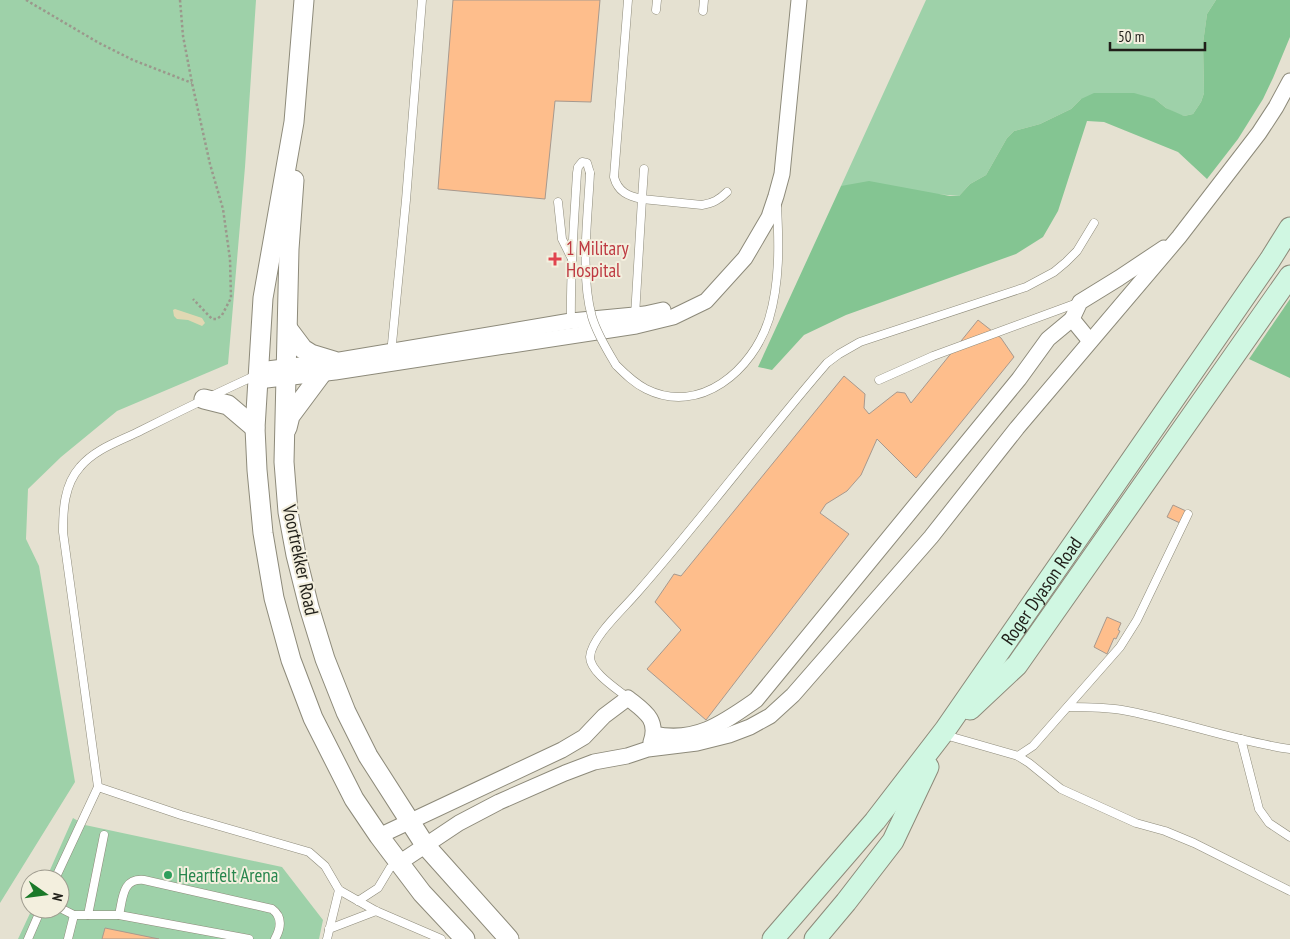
<svg xmlns="http://www.w3.org/2000/svg" width="1290" height="939" font-family="'PT Sans Narrow',sans-serif">
  <style>
    .green { fill: #9ed1a9 }
    .forest { fill: #84c592 }
    .sand { fill: #e1d8b3 }
    .building { fill: #febe8c; stroke: #a7998e }
    .lines { fill: none; stroke-linecap: round; stroke-linejoin: round }
    .service-casing { stroke: #8d8a7a; stroke-width: 9 }
    .minor-casing { stroke: #8d8a7a; stroke-width: 17 }
    .tertiary-casing { stroke: #8d8a7a; stroke-width: 21 }
    .secondary-casing { stroke: #8d8a7a; stroke-width: 23 }
    .path { stroke: #9b988c; stroke-width: 2.5; stroke-dasharray: 2.5 2.5; stroke-linecap: butt }
    .service { stroke: #fff; stroke-width: 8 }
    .minor { stroke: #fff; stroke-width: 15 }
    .tertiary { stroke: #fff; stroke-width: 19 }
    .secondary { stroke: #d0f7e2; stroke-width: 21 }
    .service-bridge-casing { stroke: #8d8a7a; stroke-width: 9; stroke-linecap: butt }
    .service-bridge { stroke: #fff; stroke-width: 8 }
    .health-dot { fill: #e0444e; stroke: #f3efde; stroke-width: 2 }
    .leisure-dot { fill: #2e9e5b; stroke: #f3efde; stroke-width: 2 }
    .labels { text-anchor: middle; stroke-width: 4; stroke-linejoin: round; paint-order: stroke }
    .health-label { font-size: 19px; fill: #be3a42; stroke: #f3efde; text-anchor: start }
    .street-label { font-size: 19px; fill: #201f19; stroke: #f3efde }
    .leisure-label { font-size: 19px; fill: #27864d; stroke: #f3efde; text-anchor: start }
  </style>
  <rect width="100%" height="100%" fill="#e5e1d1"/>
  <g class="green">
    <polygon points="0,0 256,0 245,167 228,364 117,411 61,457 28,489 26,539 39,566 75,782 0,903"/>
    <polygon points="926,0 1216,0 1207,14 1203,43 1204,93 1201,102 1193,114 1184,116 1179,115 1166,108 1155,99 1081,99 1071,109 1040,124 1014,131 1007,138 986,175 970,184 959,196 841,186"/>
    <polygon points="73,818 85,825 282,867 323,920 319,939 18,939 32,909 60,909 60,879 46,879"/>
  </g>
  <g class="forest">
    <polygon points="1216,0 1290,0 1290,37 1273,78 1263,99 1238,139 1207,179 1178,152 1104,122 1087,121 1058,211 1043,237 1016,254 846,315 804,335 772,370 758,367 841,186 869,181 950,196 959,196 970,184 986,175 1007,138 1014,131 1040,124 1071,109 1081,99 1094,93 1134,93 1155,99 1166,108 1184,116 1193,114 1201,102 1204,93 1203,43 1207,14"/>
    <polygon points="1290,299 1290,378 1249,359"/>
  </g>
  <polygon class="sand" points="175,309 202,318 205,323 202,326 188,320 177,319 174,316 173,310"/>
  <g class="building">
    <polygon points="453,0 600,0 591,102 555,101 545,199 438,189"/>
    <polygon points="978,320 1001,338 1014,357 916,478 877,439 861,475 847,491 826,504 820,513 849,534 706,720 647,669 681,630 655,602 674,574 681,576 844,376 865,394 864,408 869,414 897,392 905,393 911,403"/>
    <polygon points="1173,505 1186,511 1180,523 1167,517"/>
    <polygon points="1107,617 1121,623 1118,630 1120,631 1116,639 1114,638 1107,654 1094,647"/>
    <polygon points="105,928 159,939 102,939"/>
  </g>
  <g class="lines">
    <defs>
      <g id="service">
        <path d="M628 0 614 177C618 192 628 196 642 199L635 316"/>
        <polyline points="656,10 657,0"/>
        <polyline points="703,11 704,0"/>
        <path d="M644 169 642 199 702 205C713 203 719 200 727 192"/>
        <polyline points="558,202 562,239 571,257"/>
        <path d="M571 322C570 272 574 223 577 173L578 167 582 162 587 163 590 173"/>
        <polyline points="391,354 406,200 422,0"/>
        <path d="M616 365C625 374 634 383 646 389 700 416 753 370 769 319 780 282 779 244 777 206"/>
        <polyline points="879,380 933,356 1080,302"/>
        <path d="M628 698C617 689 590 672 590 657 591 638 624 608 636 594 702 519 762 438 827 363L839 354 860 342 1026 287 1054 272 1066 262 1077 251 1094 223"/>
        <path d="M1068 707C1086 707 1104 707 1122 710 1178 720 1233 741 1290 749"/>
        <polyline points="945,735 1018,756 1029,763 1061,789 1072,794 1136,823 1165,831 1194,843 1290,891"/>
        <polyline points="1241,739 1259,809 1269,823 1290,837"/>
        <polyline points="1018,756 1033,746 1120,647 1137,620 1188,514"/>
        <path d="M98 787 63 532C63 510 64 485 80 467 96 448 121 441 142 430 178 412 213 395 250 378L255 374"/>
        <polyline points="55,879 98,787 181,815 309,852 325,866 339,890 376,911 441,939"/>
        <polyline points="358,901 378,888 390,868 399,863"/>
        <polyline points="60,908 74,915 119,915 249,939"/>
        <polyline points="88,915 104,835"/>
        <path d="M119 915C123 898 122 878 144 880L272 909C283 917 281 928 275 939"/>
        <polyline points="329,929 376,911"/>
        <polyline points="28,939 41,909"/>
        <polyline points="68,939 74,915"/>
        <polyline points="327,939 339,890"/>
      </g>
      <g id="minor">
        <polyline points="1072,319 1080,302 1119,278 1164,248"/>
        <polyline points="259,370 334,361 571,321 645,314 663,310"/>
        <polyline points="258,381 335,372 636,326 673,317 706,301 745,258 769,217 776,196 782,174 799,0"/>
        <path d="M654 734C696 743 723 723 756 700L1019 379 1048 339 1072 319 1090 341"/>
        <path d="M379 836 562 750 584 737 604 716 628 698C644 711 659 719 651 742"/>
        <polyline points="399,863 459,823 499,802 565,773 594,762 627,756 648,749 697,743 729,735 750,727 770,716 793,695 931,537 1017,428 1179,237 1259,133 1276,107 1290,81"/>
      </g>
      <g id="tertiary">
        <polyline points="304,0 294,122 263,298 255,428 257,470 263,533 274,598 291,660 313,718 354,799 379,836 422,893 465,939"/>
        <polyline points="294,180 289,249 284,462 288,512 296,555 309,607 325,659 346,712 368,756 425,845 509,939"/>
        <polyline points="288,329 303,349 311,354 334,361"/>
        <polyline points="204,399 228,405 255,428"/>
        <polyline points="287,428 290,416 322,373"/>
      </g>
      <g id="secondary">
        <polyline points="970,709 1017,665 1290,276"/>
        <path id="s1" d="M773 939 875 821 945 730 1270 260 1290 228"/>
        <polyline points="815,939 846,902 893,841 928,767"/>
      </g>
    </defs>
    <use href="#service" class="service-casing"/>
    <use href="#minor" class="minor-casing"/>
    <use href="#tertiary" class="tertiary-casing"/>
    <use href="#secondary" class="secondary-casing"/>
    <g class="path">
      <polyline points="26,0 99,43 133,60 192,83"/>
      <polyline points="180,0 183,36 192,83 210,164 223,209 230,259 231,298 222,315 217,319 212,319 193,299"/>
    </g>
    <use href="#service" class="service"/>
    <use href="#minor" class="minor"/>
    <use href="#tertiary" class="tertiary"/>
    <use href="#secondary" class="secondary"/>
    <defs>
      <path id="service-bridge" d="M590 173C588 217 580 275 592 317 597 334 607 350 616 365"/>
    </defs>
    <use href="#service-bridge" class="service-bridge-casing"/>
    <use href="#service-bridge" class="service-bridge"/>
  </g>
  <path class="health-dot" d="M552.5 251.5h5v5h5v5h-5v5h-5v-5h-5v-5h5z"/>
  <circle class="leisure-dot" cx="168" cy="875" r="5"/>
  <g class="labels">
    <g class="health-label">
      <text x="566" y="255">1 Military<tspan x="566" dy="22">Hospital</tspan></text>
    </g>
    <g class="street-label">
      <text transform="translate(301 560) rotate(78)" y="7">Voortrekker Road</text>
      <text dy="7" stroke="none"><textPath href="#s1" startOffset="440">Roger Dyason Road</textPath></text>
    </g>
    <g class="leisure-label">
      <text x="178" y="882">Heartfelt Arena</text>
    </g>
  </g>
  <g transform="translate(45 894) rotate(104)"><circle r="24" fill="#f3efde" stroke="#9f9c8f"/>
  <path d="M0-4L9 19L0 12L-9 19Z" fill="#1a7929"/>
  <text y="-8" font-size="14" font-weight="bold" text-anchor="middle" fill="#201f19">N</text>
  </g>
  <path d="M1110 42v8h95v-8" fill="none" stroke="#201f19" stroke-width="2.5"/>
  <text x="1118" y="42" font-size="15" fill="#201f19" stroke="#f3efde" stroke-width="4" paint-order="stroke">50 m</text>
</svg>
